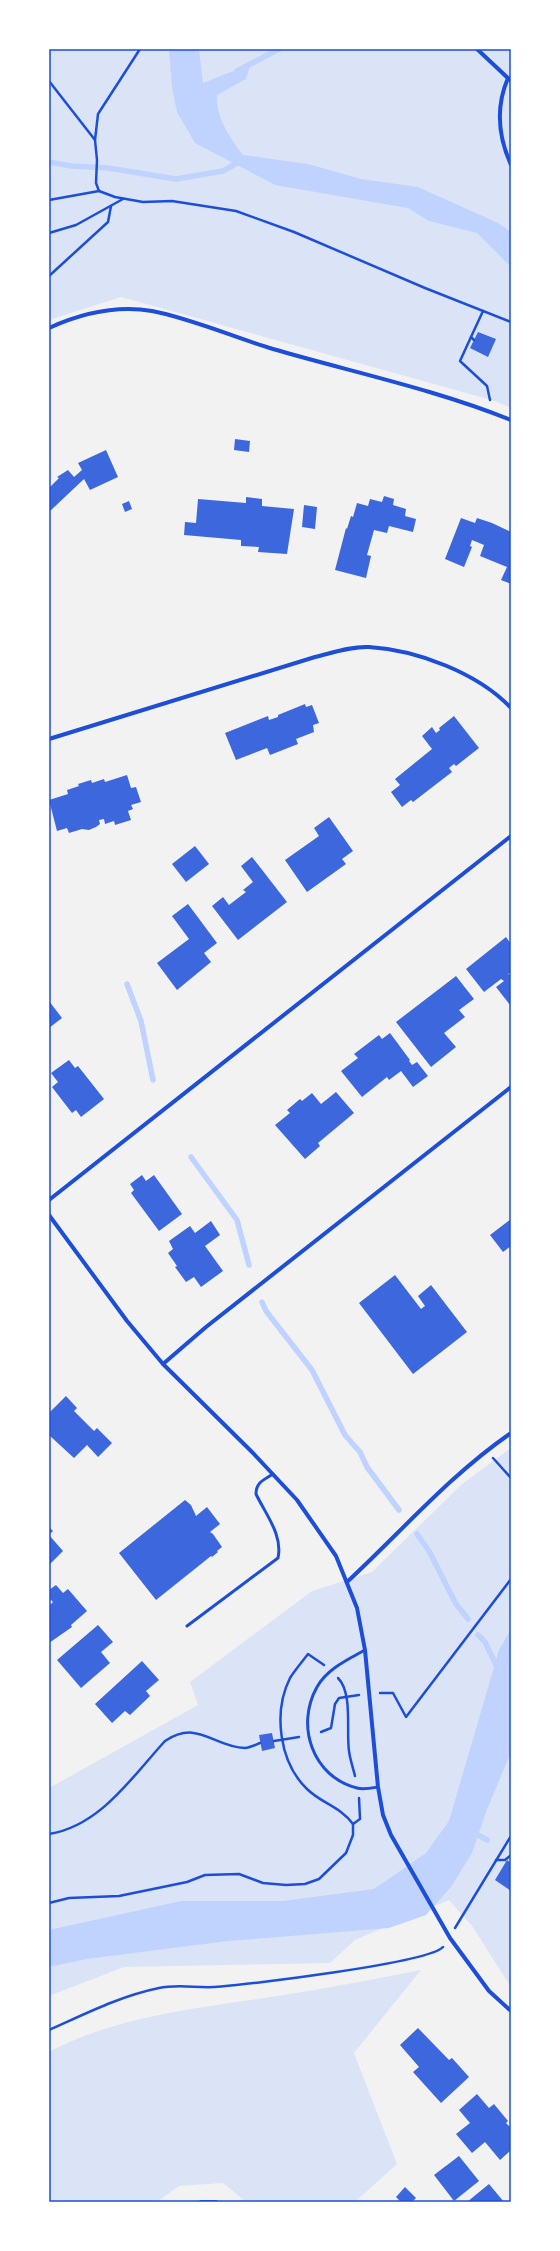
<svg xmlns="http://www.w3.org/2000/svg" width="560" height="2251" font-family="Overpass,sans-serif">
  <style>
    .green { fill: #dbe4f7 }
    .water { fill: #bfd3fe }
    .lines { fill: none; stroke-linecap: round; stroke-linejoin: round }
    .stream { stroke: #bfd3fe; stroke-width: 5.5 }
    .building { fill: #3d67dc }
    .path { stroke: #1d4ed8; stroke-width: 2.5 }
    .service { stroke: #1d4ed8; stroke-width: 3 }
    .minor { stroke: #1d4ed8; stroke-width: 4 }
    .neatline { fill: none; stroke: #1d4ed8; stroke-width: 1.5 }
  </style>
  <rect width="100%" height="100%" fill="#f2f2f2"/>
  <g class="green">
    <polygon points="49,49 511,49 511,408 495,401 121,297 49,320"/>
    <polygon points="511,1448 511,1987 472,1926 449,1900 355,1940 330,1963 124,1967 49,1996 49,1788 198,1705 190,1682 312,1591 372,1572 462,1484"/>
    <path d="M421 1970 354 2053 397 2164 355 2202H246L223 2183 179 2186 157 2202H49V2052C119 2015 200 2008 277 1996 325 1989 373 1979 421 1970Z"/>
  </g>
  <g class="water">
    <path d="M169 49H199L203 83 228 73 250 66 246 79 217 95C216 119 230 137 243 155L308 164 361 179 418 187 498 223 511 232V267L477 233 429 221 408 208 275 185 195 143 177 112 172 88Z"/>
    <polygon points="511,1629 511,1752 486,1812 472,1853 451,1887 426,1915 389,1928 228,1941 86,1959 49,1967 49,1930 181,1901 283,1901 374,1889 426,1853 449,1821 499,1650"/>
  </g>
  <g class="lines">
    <g class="stream">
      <polyline points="237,71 279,49"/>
      <polyline points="49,162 72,166 108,168 176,179 223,171 242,160"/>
      <polyline points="127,984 141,1021 153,1080"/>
      <polyline points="191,1157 237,1220 249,1265"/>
      <polyline points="262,1302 266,1311 312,1370 345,1435 360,1452 367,1467 399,1510"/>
      <polyline points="417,1534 429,1551 456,1604 468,1619"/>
      <polyline points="478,1635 485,1642 498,1669"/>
      <polyline points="473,1832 487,1840"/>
    </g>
  </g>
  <g class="building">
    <polygon points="478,332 496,339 488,357 470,348"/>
    <polygon points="235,439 250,441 249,452 234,450"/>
    <polygon points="106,450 118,477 90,490 84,479 49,512 49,488 59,478 57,477 68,470 74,477 82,470 78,463"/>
    <polygon points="384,496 394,499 393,505 406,509 405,516 416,519 413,532 389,526 387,533 374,530 367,555 371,556 366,578 335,570 346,528 347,529 351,516 353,517 357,503 368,506 370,499 382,502"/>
    <polygon points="246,497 262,499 262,506 294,509 287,554 258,552 259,547 241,546 241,540 184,535 185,522 196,523 198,499 246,503"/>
    <polygon points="129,501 132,509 125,512 122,504"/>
    <polygon points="304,505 317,507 315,529 302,527"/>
    <polygon points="461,518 475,523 477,518 492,523 511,532 511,584 501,580 507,567 480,556 484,545 472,540 470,546 472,547 464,567 445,559"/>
    <polygon points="305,704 306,707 312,705 319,723 313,725 314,732 296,739 298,744 270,755 267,748 236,760 225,733 268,716 269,720 278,717 278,715"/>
    <polygon points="454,716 479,748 456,766 454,764 449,768 452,772 413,802 411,800 402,807 391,792 400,785 395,779 432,749 422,736 432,727 436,733 440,730 439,728"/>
    <polygon points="127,775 131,788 136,787 141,802 131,805 133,809 128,811 131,820 115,825 114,821 105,824 104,819 99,820 100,824 96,827 89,830 82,829 69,833 67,828 57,831 49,800 68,794 67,790 79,786 78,784 91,780 92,783 104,779 105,782"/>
    <polygon points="329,817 353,851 342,859 346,864 307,892 285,860 319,836 314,828"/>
    <polygon points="195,846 209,864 186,882 172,864"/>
    <polygon points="252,857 287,902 238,940 212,906 223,897 229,905 246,892 243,890 253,882 241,866"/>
    <polygon points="188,904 217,943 204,953 211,962 177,990 157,963 189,939 172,916"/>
    <polygon points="506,937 511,944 511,972 508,974 511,975 510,1005 496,987 504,981 501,979 484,992 466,969"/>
    <polygon points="456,976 474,999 459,1010 465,1017 444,1033 456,1047 431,1067 396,1022"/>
    <polygon points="49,1001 62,1018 49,1028"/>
    <polygon points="390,1033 410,1060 409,1061 412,1065 417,1062 428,1076 413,1087 401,1071 389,1080 387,1077 362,1097 341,1071 358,1058 354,1054 379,1035 382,1039"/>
    <polygon points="69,1060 75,1068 78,1066 104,1099 81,1117 76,1110 72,1113 52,1087 58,1082 51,1073"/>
    <polygon points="336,1092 354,1113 318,1143 320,1146 305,1159 275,1125 290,1113 287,1110 300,1099 302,1101 312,1093 321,1104"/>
    <polygon points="142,1175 146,1181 154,1175 182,1214 159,1231 131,1193 134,1190 130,1184"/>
    <polygon points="511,1219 511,1246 503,1252 490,1235"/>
    <polygon points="211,1221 220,1235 205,1246 223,1271 201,1287 194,1277 186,1282 175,1267 177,1266 168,1253 173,1249 169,1241 190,1226 195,1233"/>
    <polygon points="395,1275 421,1309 425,1306 418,1296 431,1285 467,1332 413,1374 359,1303"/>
    <polygon points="66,1396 77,1408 74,1411 94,1431 97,1428 112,1443 98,1457 87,1445 74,1458 49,1435 49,1413"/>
    <polygon points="185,1500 191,1505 196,1516 207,1507 220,1524 210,1532 213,1534 222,1547 217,1551 218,1552 212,1557 211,1556 156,1600 119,1553"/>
    <polygon points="49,1527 53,1531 49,1535 63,1551 49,1565"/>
    <polygon points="56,1585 63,1593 68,1589 87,1611 71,1625 72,1627 49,1643 49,1606 53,1602 49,1598 49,1590"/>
    <polygon points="98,1625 113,1642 101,1652 110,1663 81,1688 57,1660"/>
    <polygon points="142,1661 159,1680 146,1691 150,1696 130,1715 125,1711 112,1723 95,1704"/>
    <polygon points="272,1733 275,1748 262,1751 259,1735"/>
    <polygon points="507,1860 511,1863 511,1891 495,1880"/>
    <polygon points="418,2028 449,2060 452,2058 469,2077 441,2103 413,2072 419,2067 400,2045"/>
    <polygon points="477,2094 489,2108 494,2104 508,2121 506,2123 511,2128 511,2150 500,2160 485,2142 472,2153 456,2134 470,2123 459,2110"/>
    <polygon points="459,2156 479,2181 454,2201 434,2175"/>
    <polygon points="489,2184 504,2202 467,2202"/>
    <polygon points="405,2187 416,2198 412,2202 401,2202 396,2197"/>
  </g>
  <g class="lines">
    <g class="path">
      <polyline points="140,49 98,114 95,140 97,160 96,183 99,191 115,197 143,202 172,201 236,211 294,232 425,288 511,322"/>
      <polyline points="49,81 95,140"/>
      <polyline points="49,200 99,191"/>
      <polyline points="49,233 76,225 123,199"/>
      <polyline points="49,276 108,222 111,206"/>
      <polyline points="471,337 460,361 487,386 490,400"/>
      <polyline points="474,340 471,337 483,311"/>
      <polyline points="493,1458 511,1478"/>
      <path d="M324 1665 308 1654C302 1662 295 1670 290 1678 273 1712 279 1762 307 1789 321 1803 341 1807 353 1824"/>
      <path d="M338 1678C353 1693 346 1731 349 1751 350 1759 353 1768 355 1776"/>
      <polyline points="380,1693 393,1693 406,1717 511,1579"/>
      <polyline points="321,1732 331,1728 335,1704 339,1698 359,1695"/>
      <polyline points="274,1741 299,1737"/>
      <path d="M49 1834C100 1826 132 1777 165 1741 198 1719 213 1747 245 1748 249 1748 255 1745 260 1743"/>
      <polyline points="496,1860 505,1860 511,1855"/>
      <polyline points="49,1903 69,1898 119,1896 187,1882 205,1875 239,1874 263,1883 286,1885 305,1884 319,1879 346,1853 353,1835 353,1824 360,1819 359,1798"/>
      <polyline points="455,1928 511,1836"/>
      <path d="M49 2030C85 2014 120 1996 159 1988 177 1984 196 1988 214 1987 245 1985 429 1963 443 1947"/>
    </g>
    <g class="service">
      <path d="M187 1626 278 1558C283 1535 266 1515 256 1494 256 1482 264 1480 273 1474"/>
      <path d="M365 1650C347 1660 327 1669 317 1687 295 1726 313 1777 357 1788 363 1790 372 1788 378 1787"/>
    </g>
    <g class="minor">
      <polyline points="477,49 511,81"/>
      <path d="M508 78C495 108 498 136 511 165"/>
      <path d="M49 328C82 313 116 305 152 311 193 319 233 337 273 349 352 372 434 389 511 420"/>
      <path d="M49 739 315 657C332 653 351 646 369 647 417 650 478 673 511 708"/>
      <polyline points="49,1200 511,836"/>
      <polyline points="49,1215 127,1321 163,1364 253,1453 297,1500 336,1556 357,1608 365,1650 378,1787 383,1815 391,1835 450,1938 489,1991 511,2011"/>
      <polyline points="163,1364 206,1327 511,1087"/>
      <path d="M347 1582C401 1532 450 1475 511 1433"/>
      <polyline points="201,2202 216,2202"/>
    </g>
  </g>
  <rect width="560" height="2251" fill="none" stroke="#ffffff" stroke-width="100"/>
  <rect x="50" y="50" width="460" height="2151" class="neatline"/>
</svg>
